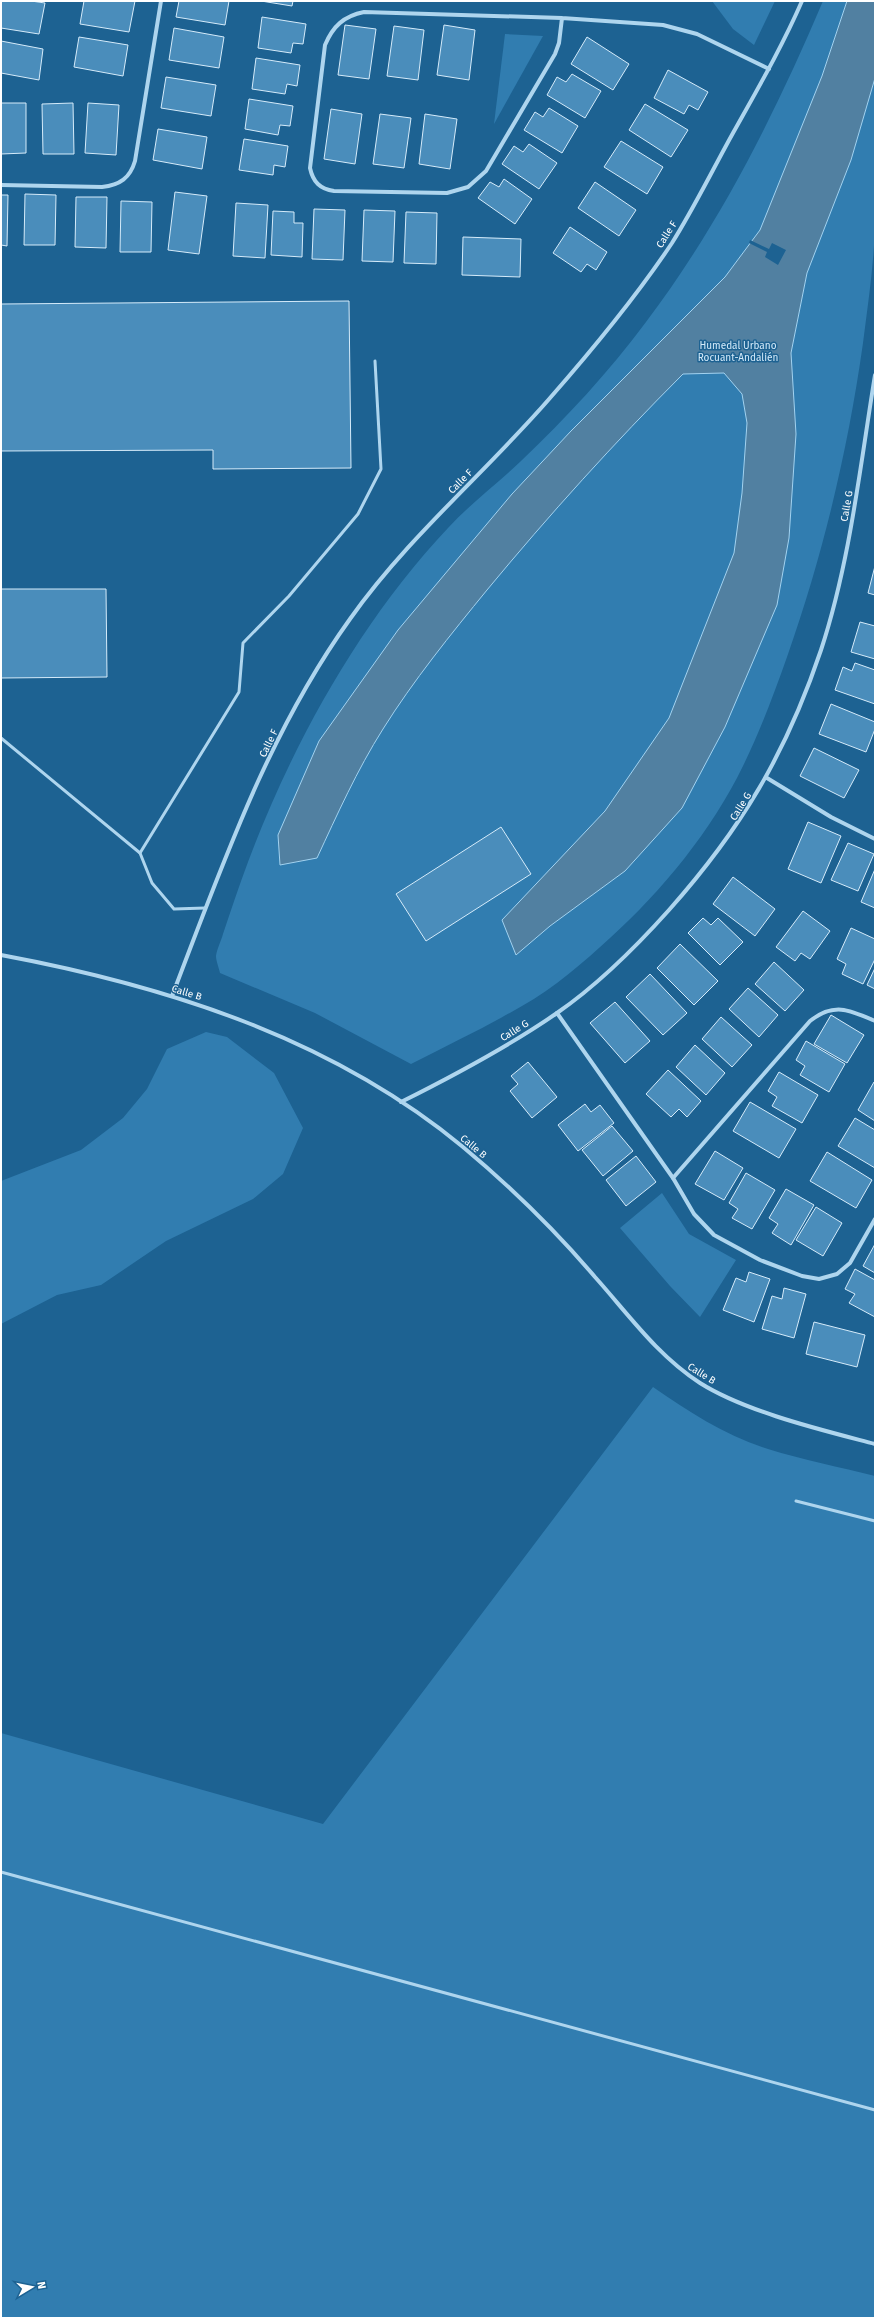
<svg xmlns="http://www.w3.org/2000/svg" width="876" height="2319" font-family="'Fira Sans',sans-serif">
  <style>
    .green { fill: #317db0 }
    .water { fill: #5180a1; stroke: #a2d2f0 }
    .pier { fill: #1d6292 }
    .building { fill: #4a8dbb; stroke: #d5ebfa }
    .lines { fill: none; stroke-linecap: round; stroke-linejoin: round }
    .lane { stroke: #aed5ee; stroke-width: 3 }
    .street { stroke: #aed5ee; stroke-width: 4 }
    .labels { text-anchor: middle; stroke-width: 3; stroke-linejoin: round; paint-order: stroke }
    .street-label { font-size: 10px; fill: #fff; stroke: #1d6292 }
    .park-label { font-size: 10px; fill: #d5ebfa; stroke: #1d6292 }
  </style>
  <rect width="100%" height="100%" fill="#1d6292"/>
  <g class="green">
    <polygon points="712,1 775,1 754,45 733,29"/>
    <path d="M823 1H875C875 76 876 151 875 225 874 264 868 304 863 343 848 450 823 555 787 657 774 694 760 731 743 766 712 830 662 891 610 938 584 962 554 988 522 1006 486 1027 448 1045 411 1064L315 1013 220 973C219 968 216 961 216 956 217 949 221 941 223 934 231 910 239 886 248 862 292 744 361 620 448 528 470 504 497 484 521 461 566 418 609 372 646 322 720 224 775 114 823 1Z"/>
    <polygon points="505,34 543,36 494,124"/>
    <polygon points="206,1032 227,1037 274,1073 303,1128 283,1174 253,1199 166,1241 101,1285 57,1295 1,1324 1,1181 81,1150 123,1118 147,1089 167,1049"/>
    <polygon points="662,1193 689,1234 736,1260 700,1317 670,1286 620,1228"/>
    <path d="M653 1387C689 1412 726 1436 768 1449 803 1460 840 1467 875 1476V2318H1V1733L323 1824Z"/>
  </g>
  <path class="water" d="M847 1H875V78L851 160 807 273 791 353 796 434 789 538 777 605 725 727 682 808 625 871 550 926 516 955 502 920 605 811 669 718 734 553 742 493 747 423 742 394 724 373 683 374C614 443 549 515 487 590 451 634 413 681 383 729 357 770 337 815 317 858L280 865 278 835 319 741 398 630 512 494 571 431 725 277 760 230 822 76Z"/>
  <polygon class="pier" points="750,240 769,249 772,243 786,250 778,265 765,257 767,252 749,243"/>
  <g class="building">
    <polygon points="1,1 31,1 45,3 39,34 1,28"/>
    <polygon points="84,1 135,1 129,32 80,24"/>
    <polygon points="179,1 229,1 225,25 176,17"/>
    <polygon points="261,1 293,1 292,6"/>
    <polygon points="262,17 306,24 303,44 293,43 291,53 258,48"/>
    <polygon points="345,25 376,29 369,79 338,75"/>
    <polygon points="444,25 475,30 469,80 437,75"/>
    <polygon points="394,26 424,30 418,80 387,76"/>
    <polygon points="174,28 224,37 219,68 169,60"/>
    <polygon points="79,37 128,45 123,76 74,67"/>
    <polygon points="587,37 629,64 613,90 571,64"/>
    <polygon points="1,41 43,49 39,80 1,73"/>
    <polygon points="256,58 300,65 297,86 287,84 285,94 252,89"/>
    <polygon points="668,70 708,92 698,110 689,105 684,114 654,98"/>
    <polygon points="572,74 601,91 585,118 547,95 557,77 566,82"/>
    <polygon points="166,77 216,85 211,116 161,108"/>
    <polygon points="249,99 293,106 290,126 280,125 278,135 245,129"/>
    <polygon points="1,103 26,103 26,153 1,154"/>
    <polygon points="73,103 74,154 43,154 42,104"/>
    <polygon points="88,103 119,105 116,155 85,153"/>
    <polygon points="645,104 688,130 671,157 629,130"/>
    <polygon points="549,108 578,126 562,153 524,130 535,112 543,117"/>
    <polygon points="331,109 362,114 355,164 324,159"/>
    <polygon points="380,114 411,118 404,168 373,164"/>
    <polygon points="425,114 457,119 450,169 419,164"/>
    <polygon points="158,129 207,137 202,169 153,160"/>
    <polygon points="244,139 288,146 285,167 274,165 273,175 239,170"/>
    <polygon points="621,141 663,167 647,194 604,167"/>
    <polygon points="529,144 557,163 539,189 502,164 514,146 523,152"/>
    <polygon points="504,179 532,199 515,224 478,198 490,182 499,187"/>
    <polygon points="595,182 636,210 619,236 578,208"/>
    <polygon points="175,192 207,196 199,254 168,250"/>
    <polygon points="25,194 56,195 55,245 24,245"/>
    <polygon points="1,195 8,195 7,246 1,245"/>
    <polygon points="76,197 107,197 106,248 75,247"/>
    <polygon points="121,201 152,202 151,252 120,252"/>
    <polygon points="236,203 268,205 265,258 233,256"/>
    <polygon points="314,209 345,210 343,260 312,259"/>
    <polygon points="364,210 395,211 393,262 362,261"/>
    <polygon points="273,211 294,212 294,223 303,223 302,257 271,255"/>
    <polygon points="406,212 437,213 436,264 404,263"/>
    <polygon points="570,227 607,252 596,270 587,264 581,272 553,253"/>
    <polygon points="463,237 521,239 520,277 462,275"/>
    <polygon points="349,301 351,468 213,469 213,450 1,451 1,304"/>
    <polygon points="875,566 875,595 868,593"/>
    <polygon points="1,589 106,589 107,677 1,678"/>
    <polygon points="860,622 875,626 875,659 851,652"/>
    <polygon points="855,663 875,670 875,704 835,690 843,667 852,671"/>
    <polygon points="831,704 875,722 875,729 866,752 819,734"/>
    <polygon points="814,748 859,770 844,798 800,776"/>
    <polygon points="808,822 841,836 821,883 788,869"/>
    <polygon points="501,827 531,874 426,941 396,894"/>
    <polygon points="848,843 874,854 858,891 831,880"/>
    <polygon points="875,869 875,908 861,902"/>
    <polygon points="733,877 775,909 755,936 713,904"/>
    <polygon points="803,911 830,931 810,959 801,953 795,961 776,947"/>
    <polygon points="703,918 711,925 718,918 743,942 720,965 688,933"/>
    <polygon points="851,928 875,939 875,959 863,984 842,974 846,964 837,959"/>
    <polygon points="680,944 718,981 694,1005 657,968"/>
    <polygon points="774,962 804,990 785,1011 755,984"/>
    <polygon points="875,968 875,989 867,985"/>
    <polygon points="650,974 687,1013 663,1035 626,997"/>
    <polygon points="748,988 778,1015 759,1037 729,1009"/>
    <polygon points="615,1002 650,1041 625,1063 590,1023"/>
    <polygon points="831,1015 864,1035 847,1063 814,1044"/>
    <polygon points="721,1017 752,1045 732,1067 702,1039"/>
    <polygon points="806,1041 845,1064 829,1092 800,1075 805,1066 796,1060"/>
    <polygon points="695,1045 725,1073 706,1095 676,1067"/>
    <polygon points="528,1062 557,1097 532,1118 510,1091 518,1084 511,1076"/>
    <polygon points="668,1070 701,1101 687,1117 679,1109 671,1117 646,1094"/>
    <polygon points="779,1072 818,1095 802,1123 772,1106 777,1097 768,1091"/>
    <polygon points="874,1082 875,1083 875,1121 858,1110"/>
    <polygon points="750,1102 796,1129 779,1158 733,1131"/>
    <polygon points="585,1104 591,1112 600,1105 614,1123 578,1151 558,1125"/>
    <polygon points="855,1118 875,1130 875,1168 838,1146"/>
    <polygon points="612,1126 633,1151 603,1176 582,1150"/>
    <polygon points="715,1151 743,1168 724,1200 695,1184"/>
    <polygon points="827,1152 872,1180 856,1208 810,1181"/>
    <polygon points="636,1156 656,1182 626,1206 606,1180"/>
    <polygon points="746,1173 775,1190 752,1229 732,1218 738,1209 729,1203"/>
    <polygon points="786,1189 814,1205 791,1245 772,1233 778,1224 769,1218"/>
    <polygon points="816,1207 842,1223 823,1256 796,1240"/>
    <polygon points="875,1244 875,1273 863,1266"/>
    <polygon points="855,1269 875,1280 875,1317 849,1303 855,1294 845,1289"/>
    <polygon points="749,1272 770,1279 754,1322 723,1310 736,1278 746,1282"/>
    <polygon points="784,1288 806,1294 794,1338 762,1329 772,1296 782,1299"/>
    <polygon points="814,1322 865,1335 857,1367 806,1354"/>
  </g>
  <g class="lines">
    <g class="lane">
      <polyline points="1,738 140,853"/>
      <polyline points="205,908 174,909 152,883 140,853 239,692 243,643 289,596 358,514 381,469 375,361"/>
      <polyline points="796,1501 875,1521"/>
      <polyline points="1,1872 875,2110"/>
    </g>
    <g class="street">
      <path d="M562 18 559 43 555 54 486 171 468 187 447 193 334 191C320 189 313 182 310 168L325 45C333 26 344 16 364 12L562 18 663 25 697 34 769 69"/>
      <path d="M1 185 102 187C120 185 130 178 135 161L161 1"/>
      <polyline points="767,778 831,817 875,839"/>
      <path d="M1 955C167 986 331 1038 463 1147 511 1187 555 1230 595 1277 629 1315 657 1355 700 1383 746 1412 822 1430 875 1444"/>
      <path d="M172 996C222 866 268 733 350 619 408 537 485 473 550 398 593 349 636 297 672 243 694 208 713 169 733 133 757 90 782 47 802 1"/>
      <polyline points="557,1013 673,1178 694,1214 714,1235 760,1260 802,1276 819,1279 837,1274 850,1263 875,1219"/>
      <path d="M401 1102C455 1075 508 1047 557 1013 599 984 635 948 669 910 741 829 786 754 821 650 850 562 860 467 875 375"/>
      <path d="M673 1178 810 1021C834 1002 850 1010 875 1021"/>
    </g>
  </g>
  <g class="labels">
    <g class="street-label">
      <text transform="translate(666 234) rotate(-58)" y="4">Calle F</text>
      <text transform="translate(460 481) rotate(-45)" y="4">Calle F</text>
      <text transform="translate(846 506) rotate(-80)" y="4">Calle G</text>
      <text transform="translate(268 743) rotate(-64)" y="4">Calle F</text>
      <text transform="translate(740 806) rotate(-58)" y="4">Calle G</text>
      <text transform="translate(187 992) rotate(17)" y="4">Calle B</text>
      <text transform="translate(514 1030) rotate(-32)" y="4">Calle G</text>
      <text transform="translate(474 1146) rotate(40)" y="4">Calle B</text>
      <text transform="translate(702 1373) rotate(32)" y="4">Calle B</text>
    </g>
    <g class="park-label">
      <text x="738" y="349">Humedal Urbano<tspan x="738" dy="12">Rocuant-Andalién</tspan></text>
    </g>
  </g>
  <rect width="876" height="2319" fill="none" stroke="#ffffff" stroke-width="4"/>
  <g transform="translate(32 2287) rotate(80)" stroke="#1d6292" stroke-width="3" paint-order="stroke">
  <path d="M0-3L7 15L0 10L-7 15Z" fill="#ffffff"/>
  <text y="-6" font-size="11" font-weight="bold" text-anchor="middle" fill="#ffffff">N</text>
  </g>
</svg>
